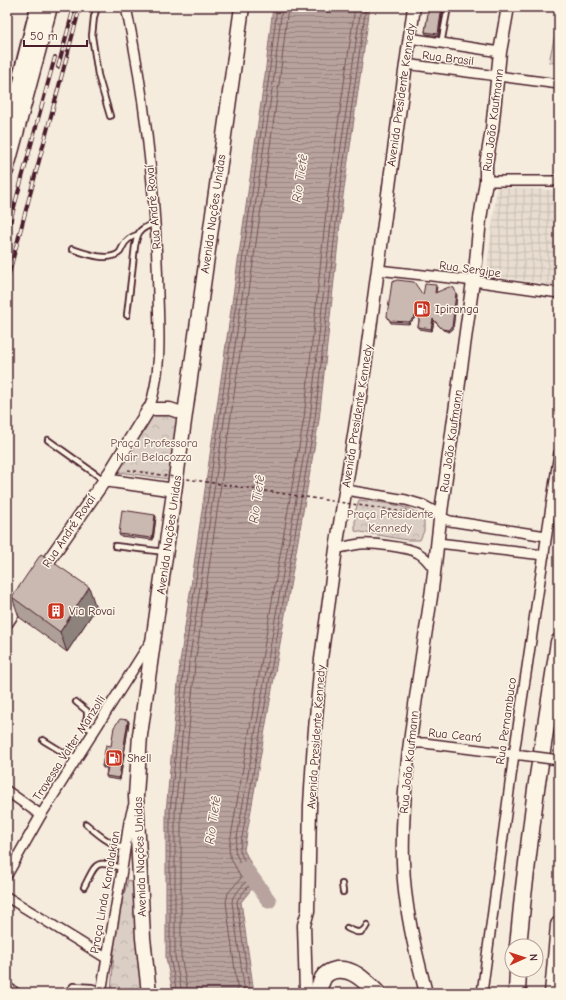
<svg xmlns="http://www.w3.org/2000/svg" width="566" height="1000" font-family="'Comic Neue',sans-serif">
  <style>
    .industrial { fill: url(#industrial-grid) }
    .park { fill: url(#park-crowns); stroke: #927678 }
    .garden { fill: #dbcec4; stroke: #927678 }
    .water { fill: url(#water-rules); stroke: #8c6e70 }
    .lines { fill: none; stroke-linecap: round; stroke-linejoin: round }
    .shore { stroke: #765459; stroke-width: 1 }
    .river { stroke: #b8a39e; stroke-width: 15 }
    .lane-casing { stroke: #4a1f2b; stroke-width: 8 }
    .street-casing { stroke: #4a1f2b; stroke-width: 12 }
    .secondary-casing { stroke: #4a1f2b; stroke-width: 15 }
    .primary-casing { stroke: #4a1f2b; stroke-width: 17 }
    .highway-casing { stroke: #4a1f2b; stroke-width: 19 }
    .path { stroke: #4a1f2b; stroke-width: 1.5; stroke-dasharray: 3 3; stroke-linecap: butt }
    .lane { stroke: #fcf5e5; stroke-width: 4.5 }
    .street { stroke: #fcf5e5; stroke-width: 9 }
    .secondary { stroke: #fcf5e5; stroke-width: 12 }
    .primary { stroke: #fcf5e5; stroke-width: 14 }
    .highway { stroke: #fcf5e5; stroke-width: 16 }
    .rail-casing { stroke: #4a1f2b; stroke-width: 4 }
    .rail { stroke: #fcf5e5; stroke-width: 2.5; stroke-dasharray: 8; stroke-linecap: butt }
    .street-bridge-casing { stroke: #4a1f2b; stroke-width: 12; stroke-linecap: butt }
    .path-bridge { stroke: #4a1f2b; stroke-width: 1.5; stroke-dasharray: 3 3; stroke-linecap: butt }
    .street-bridge { stroke: #fcf5e5; stroke-width: 9 }
    .wall { fill: #ae9f98; stroke: #4a1f2b }
    .shaded-wall { fill: #8d827c; stroke: #4a1f2b }
    .building { fill: #cab9b1; stroke: #4a1f2b }
    .labels { text-anchor: middle; stroke-width: 3; stroke-linejoin: round; paint-order: stroke }
    .street-label { font-size: 12px; fill: #4a1f2b; stroke: #fcf5e5 }
    .poi-label { font-size: 12px; fill: #4a1f2b; stroke: #fcf5e5; text-anchor: start }
    .park-label { font-size: 12px; fill: #6e4b51; stroke: #fcf5e5 }
    .water-label { font-size: 13px; font-style: italic; fill: #704d53; stroke: #fcf5e5 }
  </style>
  <defs>
    <pattern id="industrial-grid" width="8" height="8" patternUnits="userSpaceOnUse"><rect width="8" height="8" fill="#e8ddd0"/><path d="M0 4h8M4 0v8" fill="none" stroke="#c8bdb3"/></pattern>
    <pattern id="park-crowns" width="20" height="18" patternUnits="userSpaceOnUse"><rect width="20" height="18" fill="#dbcec4"/><path d="M2 6a3 3 0 1 1 6 0M12 15a3 3 0 1 1 6 0" fill="none" stroke="#bdb0a9"/></pattern>
    <pattern id="water-rules" width="6" height="5" patternUnits="userSpaceOnUse"><rect width="6" height="5" fill="#b8a39e"/><path d="M0 2.5h6" fill="none" stroke="#988481"/></pattern>
  </defs>
  <rect width="100%" height="100%" fill="#f5ecde"/>
  <filter id="ink" filterUnits="userSpaceOnUse"><feTurbulence type="fractalNoise" baseFrequency=".025" numOctaves="2"/><feDisplacementMap in="SourceGraphic" scale="8" xChannelSelector="R" yChannelSelector="G"/><feConvolveMatrix kernelMatrix="1 2 1 2 8 2 1 2 1" color-interpolation-filters="sRGB"/></filter>
  <g filter="url(#ink)">
    <polygon class="industrial" points="497,188 539,189 559,191 559,286 486,275"/>
    <g class="park">
      <polygon points="149,409 185,414 176,480 111,471"/>
      <polygon points="359,500 391,504 408,508 424,517 424,531 420,540 407,540 355,531 355,512"/>
      <polygon points="128,880 133,882 144,993 111,993 116,922"/>
    </g>
    <polygon class="garden" points="559,16 559,64 549,62"/>
    <polygon class="water" points="273,7 370,7 343,196 319,420 244,850 259,880 241,902 254,993 173,993 166,958 166,812 180,662 265,75"/>
    <g class="lines">
      <g class="shore">
        <polyline points="177,993 170,957 170,812 184,662 269,76 277,7"/>
        <polyline points="182,993 175,957 175,812 189,663 274,76 282,7"/>
        <polyline points="188,993 181,956 181,813 195,664 280,77 288,7"/>
        <polyline points="238,993 226,902 228,893 241,878 230,856 229,848 304,418 328,194 355,7"/>
        <polyline points="245,993 232,902 233,897 248,879 236,854 235,849 310,419 334,195 361,7"/>
        <polyline points="250,993 237,902 238,899 254,879 240,852 240,849 315,419 339,195 366,7"/>
      </g>
      <polyline class="river" points="245,868 269,901"/>
      <defs>
        <g id="lane">
          <polyline points="97,7 94,17 92,36 98,75 110,116"/>
          <polyline points="441,44 448,7"/>
          <polyline points="16,74 33,7"/>
          <path d="M72 249C84 253 109 263 120 252 121 250 122 248 123 246 126 240 130 237 137 235"/>
          <path d="M127 315 135 246C138 230 140 229 155 223"/>
          <polyline points="48,440 104,480"/>
          <polyline points="115,546 165,552"/>
          <polyline points="7,597 17,604"/>
          <polyline points="76,702 87,711 87,718 85,723 85,726 94,731"/>
          <polyline points="43,740 69,756 78,757"/>
          <path d="M86 824C100 836 107 842 125 849"/>
          <polyline points="342,884 343,892"/>
          <path d="M84 887C97 862 94 860 122 868"/>
          <path d="M347 928C355 932 362 936 367 925"/>
          <polyline points="66,993 73,986 92,987 101,990"/>
        </g>
        <g id="street">
          <path d="M126 7C146 101 156 199 158 295 159 333 162 372 149 409"/>
          <polyline points="409,38 500,52"/>
          <polyline points="405,64 559,84"/>
          <polyline points="486,181 559,181"/>
          <polyline points="378,270 459,279 559,293"/>
          <polyline points="346,490 406,500 423,505 434,511 440,517 450,521 546,536"/>
          <polyline points="438,543 544,555"/>
          <path d="M336 549C344 547 352 545 360 544 373 543 408 547 418 553 426 557 430 564 435 571"/>
          <polyline points="410,743 424,743 520,755"/>
          <polyline points="7,791 41,815"/>
          <polyline points="7,875 41,815 151,641"/>
          <polyline points="7,897 106,958"/>
          <polyline points="7,987 16,993"/>
          <polyline points="101,993 121,876 129,822 133,807"/>
          <polyline points="482,993 514,754 559,453"/>
        </g>
        <g id="secondary">
          <polyline points="7,131 40,7"/>
          <polyline points="7,171 51,7"/>
          <polyline points="104,480 175,490"/>
          <polyline points="40,573 111,471 149,409 170,409 185,414"/>
          <polyline points="7,622 25,595"/>
          <polyline points="306,993 304,925 308,911 310,805 314,741 321,659 336,549 365,366 390,179 414,7"/>
          <path d="M426 993C415 950 404 907 403 862 402 830 404 799 407 768 413 712 422 657 430 603 436 565 438 528 444 491L473 281 475 272 480 219 486 181V164L492 130 500 52 508 7"/>
        </g>
        <polyline id="primary" points="149,993 143,938 136,796 140,735 242,7"/>
        <g id="highway">
          <polyline points="518,946 523,896 536,789 559,642"/>
          <path d="M318 993C318 988 321 983 323 978 326 973 331 971 336 970 354 968 366 982 377 993"/>
          <polyline points="517,993 518,970"/>
          <polyline points="553,993 559,925"/>
        </g>
      </defs>
      <use href="#lane" class="lane-casing"/>
      <use href="#street" class="street-casing"/>
      <use href="#secondary" class="secondary-casing"/>
      <use href="#primary" class="primary-casing"/>
      <use href="#highway" class="highway-casing"/>
      <polyline class="path" points="404,512 407,509"/>
      <use href="#lane" class="lane"/>
      <use href="#street" class="street"/>
      <use href="#secondary" class="secondary"/>
      <use href="#primary" class="primary"/>
      <use href="#highway" class="highway"/>
      <defs>
        <g id="rail">
          <polyline points="58,67 74,7"/>
          <polyline points="7,233 55,57"/>
          <polyline points="7,281 80,7"/>
        </g>
      </defs>
      <use href="#rail" class="rail-casing"/>
      <use href="#rail" class="rail"/>
      <defs>
        <polyline id="street-bridge" points="522,755 559,760"/>
      </defs>
      <use href="#street-bridge" class="street-bridge-casing"/>
      <polyline class="path-bridge" points="128,470 404,512"/>
      <use href="#street-bridge" class="street-bridge"/>
    </g>
    <g class="wall">
      <polygon points="429,7 443,7 439,36 426,34 425,32"/>
      <polygon points="437,287 436,292 457,295 453,329 449,332 443,330 434,321 432,331 419,329 418,327 420,313 409,324 391,323 387,316"/>
      <polygon points="155,515 156,517 153,540 120,536 119,534"/>
      <polygon points="12,597 96,608 67,652 19,617"/>
      <polygon points="129,722 120,780 107,778 106,776 107,768 103,768 102,766 111,746"/>
    </g>
    <g class="shaded-wall">
      <polygon points="442,7 443,7 439,36 438,34"/>
      <polygon points="456,293 457,295 453,329 449,332 449,330"/>
      <polygon points="421,310 421,311 409,324 409,322"/>
      <polygon points="433,319 434,321 432,331 431,329"/>
      <polygon points="155,515 156,517 153,540 152,538"/>
      <polygon points="89,587 96,608 67,652 60,632"/>
      <polygon points="128,720 129,722 120,780 119,778"/>
    </g>
    <g class="building">
      <polygon points="429,7 442,7 438,34 425,32"/>
      <polygon points="397,280 414,282 423,295 425,284 436,285 435,293 449,287 454,288 456,293 452,327 449,330 442,329 433,319 431,329 418,327 421,310 409,322 390,321 387,316 392,282"/>
      <polygon points="122,510 155,515 152,538 119,534"/>
      <polygon points="41,554 89,587 60,632 12,597"/>
      <polygon points="120,719 128,720 119,778 106,776 108,767 102,766 106,745 111,746 114,727"/>
    </g>
  </g>
  <defs>
    <symbol id="fuel-square" viewBox="-11 -11 22 22"><rect x="-9" y="-9" width="18" height="18" rx="4" fill="#c8321e" stroke="#fcf5e5"/><path d="M-5.5-6h7V0h2V4h1.3V-2.5L3-4.5l.8-.8L6-3V5H2.5V1h-1V6h-7ZM-4.2-4.7v3.2H.2V-4.7Z" fill="#fff"/></symbol>
    <symbol id="building-square" viewBox="-11 -11 22 22"><rect x="-9" y="-9" width="18" height="18" rx="4" fill="#c8321e" stroke="#fcf5e5"/><path d="M-4-6H4V6H1V3H-1V6H-4ZM-2.5-4.3h1.7v1.8h-1.7ZM.8-4.3h1.7v1.8H.8ZM-2.5-1h1.7V.8h-1.7ZM.8-1h1.7V.8H.8Z" fill="#fff"/></symbol>
  </defs>
  <g fill-rule="evenodd">
    <use href="#fuel-square" x="412" y="299" width="20" height="20"/>
    <use href="#building-square" x="46" y="601" width="20" height="20"/>
    <use href="#fuel-square" x="104" y="748" width="20" height="20"/>
  </g>
  <g class="labels">
    <g class="street-label">
      <text transform="translate(448 58) rotate(7)" y="4">Rua Brasil</text>
      <text transform="translate(401 95) rotate(-82)" y="4">Avenida Presidente Kennedy</text>
      <text transform="translate(493 120) rotate(-83)" y="4">Rua João Kaufmann</text>
      <text transform="translate(153 207) rotate(-95)" y="4">Rua André Rovaí</text>
      <text transform="translate(213 214) rotate(-82)" y="4">Avenida Nações Unidas</text>
      <text transform="translate(470 269) rotate(8)" y="4">Rua Sergipe</text>
      <text transform="translate(357 416) rotate(-81)" y="4">Avenida Presidente Kennedy</text>
      <text transform="translate(451 441) rotate(-82)" y="4">Rua João Kaufmann</text>
      <text transform="translate(69 531) rotate(-56)" y="4">Rua André Rovaí</text>
      <text transform="translate(169 535) rotate(-82)" y="4">Avenida Nações Unidas</text>
      <text transform="translate(506 721) rotate(-82)" y="4">Rua Pernambuco</text>
      <text transform="translate(455 735) rotate(6)" y="4">Rua Ceará</text>
      <text transform="translate(316 737) rotate(-86)" y="4">Avenida Presidente Kennedy</text>
      <text transform="translate(69 748) rotate(-57)" y="4">Travessa Valter Manzolli</text>
      <text transform="translate(409 762) rotate(-84)" y="4">Rua João Kaufmann</text>
      <text transform="translate(140 857) rotate(-92)" y="4">Avenida Nações Unidas</text>
      <text transform="translate(105 892) rotate(-80)" y="4">Praça Linda Kamalakian</text>
    </g>
    <g class="poi-label">
      <text x="435" y="313">Ipiranga</text>
      <text x="69" y="615">Via Rovai</text>
      <text x="127" y="762">Shell</text>
    </g>
    <g class="park-label">
      <text x="154" y="447">Praça Professora<tspan x="154" dy="14">Nair Belacozza</tspan></text>
      <text x="390" y="518">Praça Presidente<tspan x="390" dy="14">Kennedy</tspan></text>
    </g>
    <g class="water-label">
      <text transform="translate(299 178) rotate(-82)" y="5">Rio Tietê</text>
      <text transform="translate(256 499) rotate(-82)" y="5">Rio Tietê</text>
      <text transform="translate(212 820) rotate(-82)" y="5">Rio Tietê</text>
    </g>
  </g>
  <rect width="566" height="1000" fill="none" stroke="#fcf5e5" stroke-width="24"/>
  <rect x="12" y="12" width="542" height="976" fill="none" stroke="#4a1f2b" stroke-width="1.5" filter="url(#ink)"/>
  <g transform="translate(524 958) rotate(87)"><circle r="19" fill="#fcf5e5" stroke="#b59f9b"/>
  <path d="M0-3L7 15L0 10L-7 15Z" fill="#c8321e"/>
  <text y="-6" font-size="11" font-weight="bold" text-anchor="middle" fill="#4a1f2b">N</text>
  </g>
  <path d="M24 40v6h63v-6" fill="none" stroke="#4a1f2b" stroke-width="2"/>
  <text x="30" y="40" font-size="12" fill="#4a1f2b" stroke="#fcf5e5" stroke-width="3" paint-order="stroke">50 m</text>
</svg>
